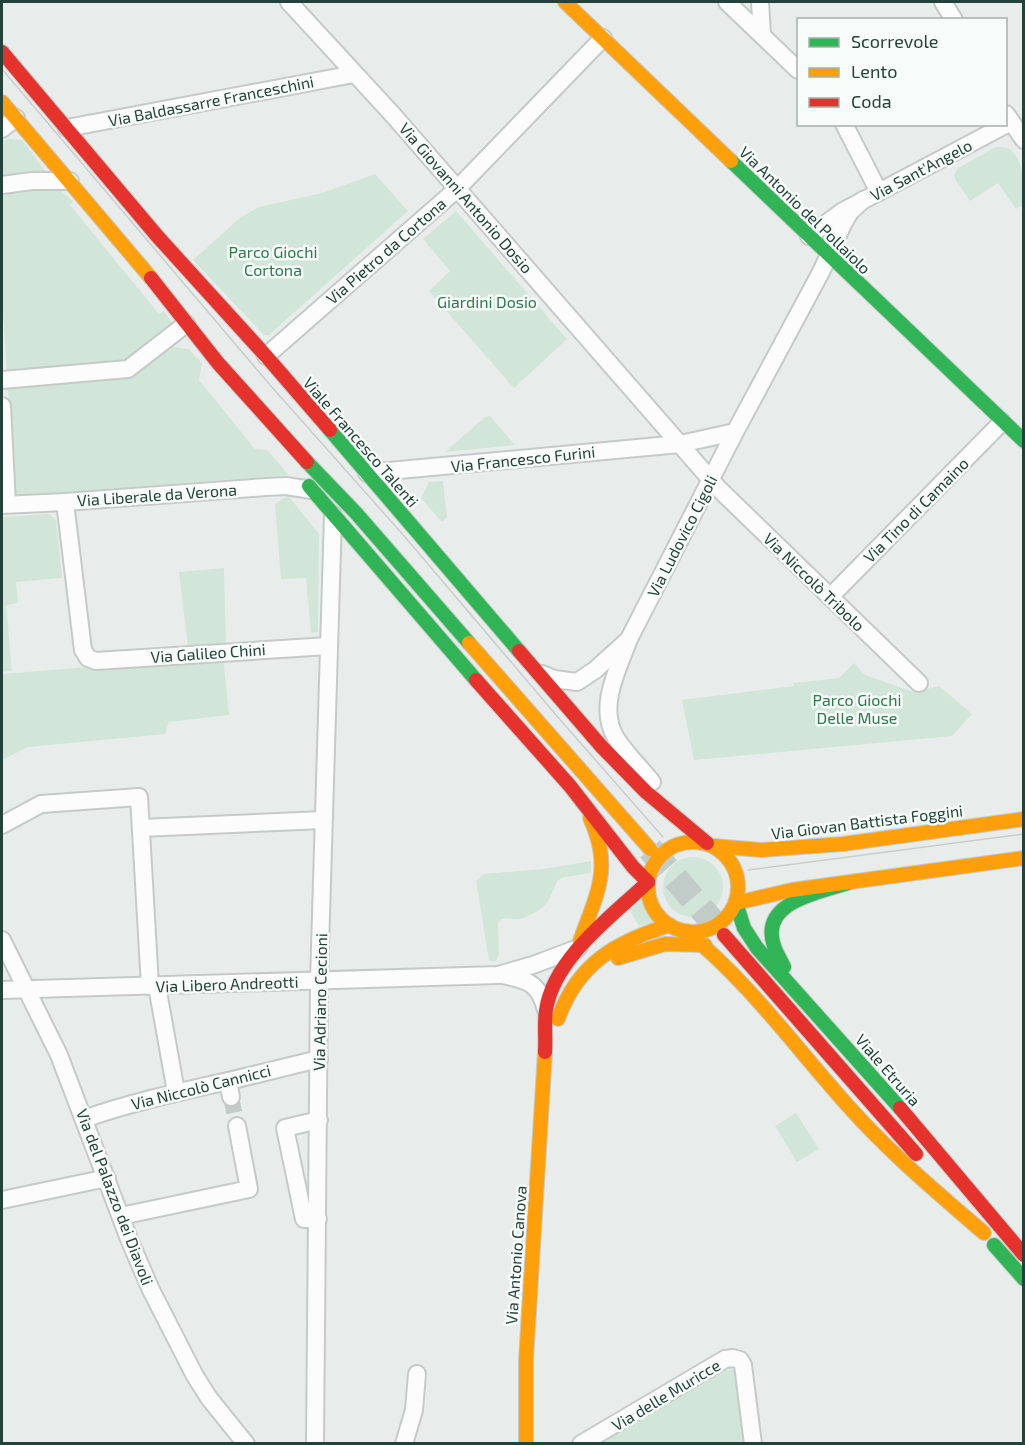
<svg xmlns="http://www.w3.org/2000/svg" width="1025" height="1445" font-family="'Exo 2',sans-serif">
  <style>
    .green { fill: #d1e6d8 }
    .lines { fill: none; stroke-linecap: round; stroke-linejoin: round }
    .street-tunnel { stroke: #c1cbc8; stroke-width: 16; stroke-dasharray: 16 8; stroke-linecap: butt }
    .primary-tunnel { stroke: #c1cbc8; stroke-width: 26; stroke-dasharray: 26 13; stroke-linecap: butt }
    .street-casing { stroke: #c5cac8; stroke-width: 20 }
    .fast-casing { stroke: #c3cbc8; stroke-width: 16 }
    .slow-casing { stroke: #c3cbc8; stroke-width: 16 }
    .jam-casing { stroke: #c3cbc8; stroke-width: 16 }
    .street { stroke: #fcfcfc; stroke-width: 16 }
    .fast { stroke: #30b455; stroke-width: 14 }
    .slow { stroke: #ff9f0a; stroke-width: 14 }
    .jam { stroke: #e5322d; stroke-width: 14 }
    .tram { stroke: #c9cdcc; stroke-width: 1.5 }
    .labels { text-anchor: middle; stroke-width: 5; stroke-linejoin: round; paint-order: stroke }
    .street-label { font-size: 16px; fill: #24423a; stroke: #f7fbf9 }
    .park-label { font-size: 16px; fill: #2d7a4b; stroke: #f7fbf9 }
  </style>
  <rect width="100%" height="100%" fill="#e8edeb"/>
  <g class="green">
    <path d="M7 139 22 140 46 172 36 174C49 185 63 190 73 202L70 205 159 314 164 311 174 325 163 333 173 347 189 349 202 363 199 380 255 449 267 450 289 475 15 496 2 296V141Z"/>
    <path d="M996 147C1025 142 1025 189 1023 208L1021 206 1016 209 998 183 970 201 955 179 954 175 958 168Z"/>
    <polygon points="375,174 408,211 269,335 264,335 193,260 241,217 259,207 322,193"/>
    <polygon points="456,211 567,339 514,388 429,291 450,271 423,239"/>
    <polygon points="490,416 515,445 445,452 485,417"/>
    <polygon points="443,481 447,517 442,522 421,498 429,482"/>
    <polygon points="286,497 290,498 319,534 318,632 311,633 306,578 281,579 275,504"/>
    <polygon points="49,514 56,520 62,578 16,582 18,603 6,605 12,671 2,672 2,517"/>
    <polygon points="224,568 226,645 188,648 179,572"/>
    <polygon points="223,656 229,715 169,722 165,734 28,747 2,760 2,674"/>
    <polygon points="854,663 865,675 914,692 939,686 972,714 952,736 694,760 682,700 794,686 794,683 839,678"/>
    <circle cx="693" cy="887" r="30"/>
    <path d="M591 861V873L565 877 558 880C549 897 551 905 532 914 528 916 524 919 519 919 511 920 507 916 500 920L498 924 499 954 496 961H489L476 881 484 874 543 869Z"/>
    <polygon points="641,899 654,922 639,926 630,911"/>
    <polygon points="796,1113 819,1149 797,1162 775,1126"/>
    <polygon points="733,1369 738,1374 747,1443 595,1444 725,1370"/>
  </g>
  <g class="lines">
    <polyline class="street-tunnel" points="231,1097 237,1126"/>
    <polyline class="primary-tunnel" points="650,849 724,935"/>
    <defs>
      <g id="street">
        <polyline points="289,2 393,115 718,488 919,683"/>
        <polyline points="727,2 798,70"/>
        <polyline points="760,2 762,35"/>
        <polyline points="943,2 954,20"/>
        <polyline points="1006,114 1024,140"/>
        <polyline points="844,124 879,192"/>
        <polyline points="67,128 354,74"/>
        <polyline points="2,129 16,118"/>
        <polyline points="2,185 32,181 70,181"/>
        <polyline points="809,236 843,211 1011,122"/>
        <polyline points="266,356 457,189 603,38"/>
        <polyline points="2,380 128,369 186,324"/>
        <polyline points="2,406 7,504"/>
        <polyline points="367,473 680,444 735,432"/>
        <polyline points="65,502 83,650 88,658 96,661 328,646"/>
        <polyline points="2,505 65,502 266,487 286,486 312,490"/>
        <polyline points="830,597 1002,422"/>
        <polyline points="542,674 554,679 577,682 595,670 626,642"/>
        <path d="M652 782C640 767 626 754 616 738 597 707 618 669 629 639L735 432 821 272 843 224 850 212 863 200"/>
        <polyline points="2,825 41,804 139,797 150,986"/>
        <polyline points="141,828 323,820"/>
        <polyline points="2,940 59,1055 129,1239 151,1290 195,1376 209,1398 246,1444"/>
        <path d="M502 975C528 980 539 983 546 1010"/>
        <polyline points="157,986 176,1092"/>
        <polyline points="2,990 498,975 533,965 578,948"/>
        <polyline points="228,1081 231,1097"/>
        <path d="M84 1119C132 1102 180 1092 228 1081 259 1074 289 1066 319 1059"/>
        <polyline points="2,1200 107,1178"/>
        <polyline points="121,1216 249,1189 237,1126"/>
        <polyline points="318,1219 304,1219 285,1128 319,1120"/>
        <polyline points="315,1444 319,981 333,515"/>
        <polyline points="404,1444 414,1410 417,1374"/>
        <polyline points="581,1444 725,1359 733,1358 740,1360 743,1365 753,1444"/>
      </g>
      <g id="fast">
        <polyline points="731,161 1024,441"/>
        <polyline points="330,430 519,651"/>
        <polyline points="307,462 356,513 469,643"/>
        <polyline points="309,486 476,680"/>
        <polyline points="736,903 744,928 757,948 900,1108"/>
        <path d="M784 967C781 960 776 953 774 946 759 902 818 893 848 883"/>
        <polyline points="994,1245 1024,1279"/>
      </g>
      <g id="slow">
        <polyline points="565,2 731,161"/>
        <polyline points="2,102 151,278"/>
        <polyline points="469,643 650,849"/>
        <circle cx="693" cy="887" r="45"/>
        <polyline points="714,846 761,850 843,844 1024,819"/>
        <polyline points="736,903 792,890 1024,858"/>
        <path d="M686 931C751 984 795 1047 850 1108 891 1154 938 1193 984 1233"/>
        <path d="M580 941C597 893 613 868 590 818"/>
        <polyline points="618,958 665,944 705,945"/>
        <path d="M558 1019C578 963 616 942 670 925"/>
        <polyline points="526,1444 526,1360 545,1052"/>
      </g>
      <g id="jam">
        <polyline points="2,52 158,237 266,356 330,430"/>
        <polyline points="151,278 218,363 307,462"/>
        <polyline points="519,651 601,746 646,792 707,843"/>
        <polyline points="476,680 570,786 633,867 648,882"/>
        <polyline points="724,935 916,1154"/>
        <path d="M545 1052C546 1039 544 1024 546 1010 554 958 611 917 648 882"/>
        <polyline points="900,1108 1024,1255"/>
      </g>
    </defs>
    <use href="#street" class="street-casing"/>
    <use href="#fast" class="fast-casing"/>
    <use href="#slow" class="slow-casing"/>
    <use href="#jam" class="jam-casing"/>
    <use href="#street" class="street"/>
    <use href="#fast" class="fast"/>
    <use href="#slow" class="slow"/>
    <use href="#jam" class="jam"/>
    <g class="tram">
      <polyline points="2,69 270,385 405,537 556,715 663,837"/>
      <polyline points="748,870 1024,834"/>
    </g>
  </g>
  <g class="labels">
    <g class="street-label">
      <text transform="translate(211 101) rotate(-11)" y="6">Via Baldassarre Franceschini</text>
      <text transform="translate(921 170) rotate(-28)" y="6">Via Sant'Angelo</text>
      <text transform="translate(466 198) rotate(49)" y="6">Via Giovanni Antonio Dosio</text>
      <text transform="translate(805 210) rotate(44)" y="6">Via Antonio del Pollaiolo</text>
      <text transform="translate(386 251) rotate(-41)" y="6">Via Pietro da Cortona</text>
      <text transform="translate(361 442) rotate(49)" y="6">Viale Francesco Talenti</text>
      <text transform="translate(523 459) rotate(-6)" y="6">Via Francesco Furini</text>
      <text transform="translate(157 495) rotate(-4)" y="6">Via Liberale da Verona</text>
      <text transform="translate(916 510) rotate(-45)" y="6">Via Tino di Camaino</text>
      <text transform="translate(682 536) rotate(-63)" y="6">Via Ludovico Cigoli</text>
      <text transform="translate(814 582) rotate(44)" y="6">Via Niccolò Tribolo</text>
      <text transform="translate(208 653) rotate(-4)" y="6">Via Galileo Chini</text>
      <text transform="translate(867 822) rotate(-7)" y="6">Via Giovan Battista Foggini</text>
      <text transform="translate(227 984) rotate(-2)" y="6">Via Libero Andreotti</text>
      <text transform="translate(320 1002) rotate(-89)" y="6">Via Adriano Cecioni</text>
      <text transform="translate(888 1070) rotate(49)" y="6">Viale Etruria</text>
      <text transform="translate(201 1087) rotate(-14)" y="6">Via Niccolò Cannicci</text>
      <text transform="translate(115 1197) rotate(69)" y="6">Via del Palazzo dei Diavoli</text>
      <text transform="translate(516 1255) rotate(-86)" y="6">Via Antonio Canova</text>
      <text transform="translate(666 1395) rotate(-31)" y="6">Via delle Muricce</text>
    </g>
    <g class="park-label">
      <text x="273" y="258">Parco Giochi<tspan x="273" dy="18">Cortona</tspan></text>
      <text x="487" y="308">Giardini Dosio</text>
      <text x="857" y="706">Parco Giochi<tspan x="857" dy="18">Delle Muse</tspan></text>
    </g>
  </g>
  <rect width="1025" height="1445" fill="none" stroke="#24423a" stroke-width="6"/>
  <rect x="797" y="18" width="210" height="108" fill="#f7fbf9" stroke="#a3b1ad" stroke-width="1.5"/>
  <rect x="809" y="38" width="30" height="9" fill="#30b455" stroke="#a3b1ad" stroke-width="1.5"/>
  <text x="851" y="48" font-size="18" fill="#24423a">Scorrevole</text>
  <rect x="809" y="68" width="30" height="9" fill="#ff9f0a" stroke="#a3b1ad" stroke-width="1.5"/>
  <text x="851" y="78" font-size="18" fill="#24423a">Lento</text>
  <rect x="809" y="98" width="30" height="9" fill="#e5322d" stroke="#a3b1ad" stroke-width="1.5"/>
  <text x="851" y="108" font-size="18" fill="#24423a">Coda</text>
</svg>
